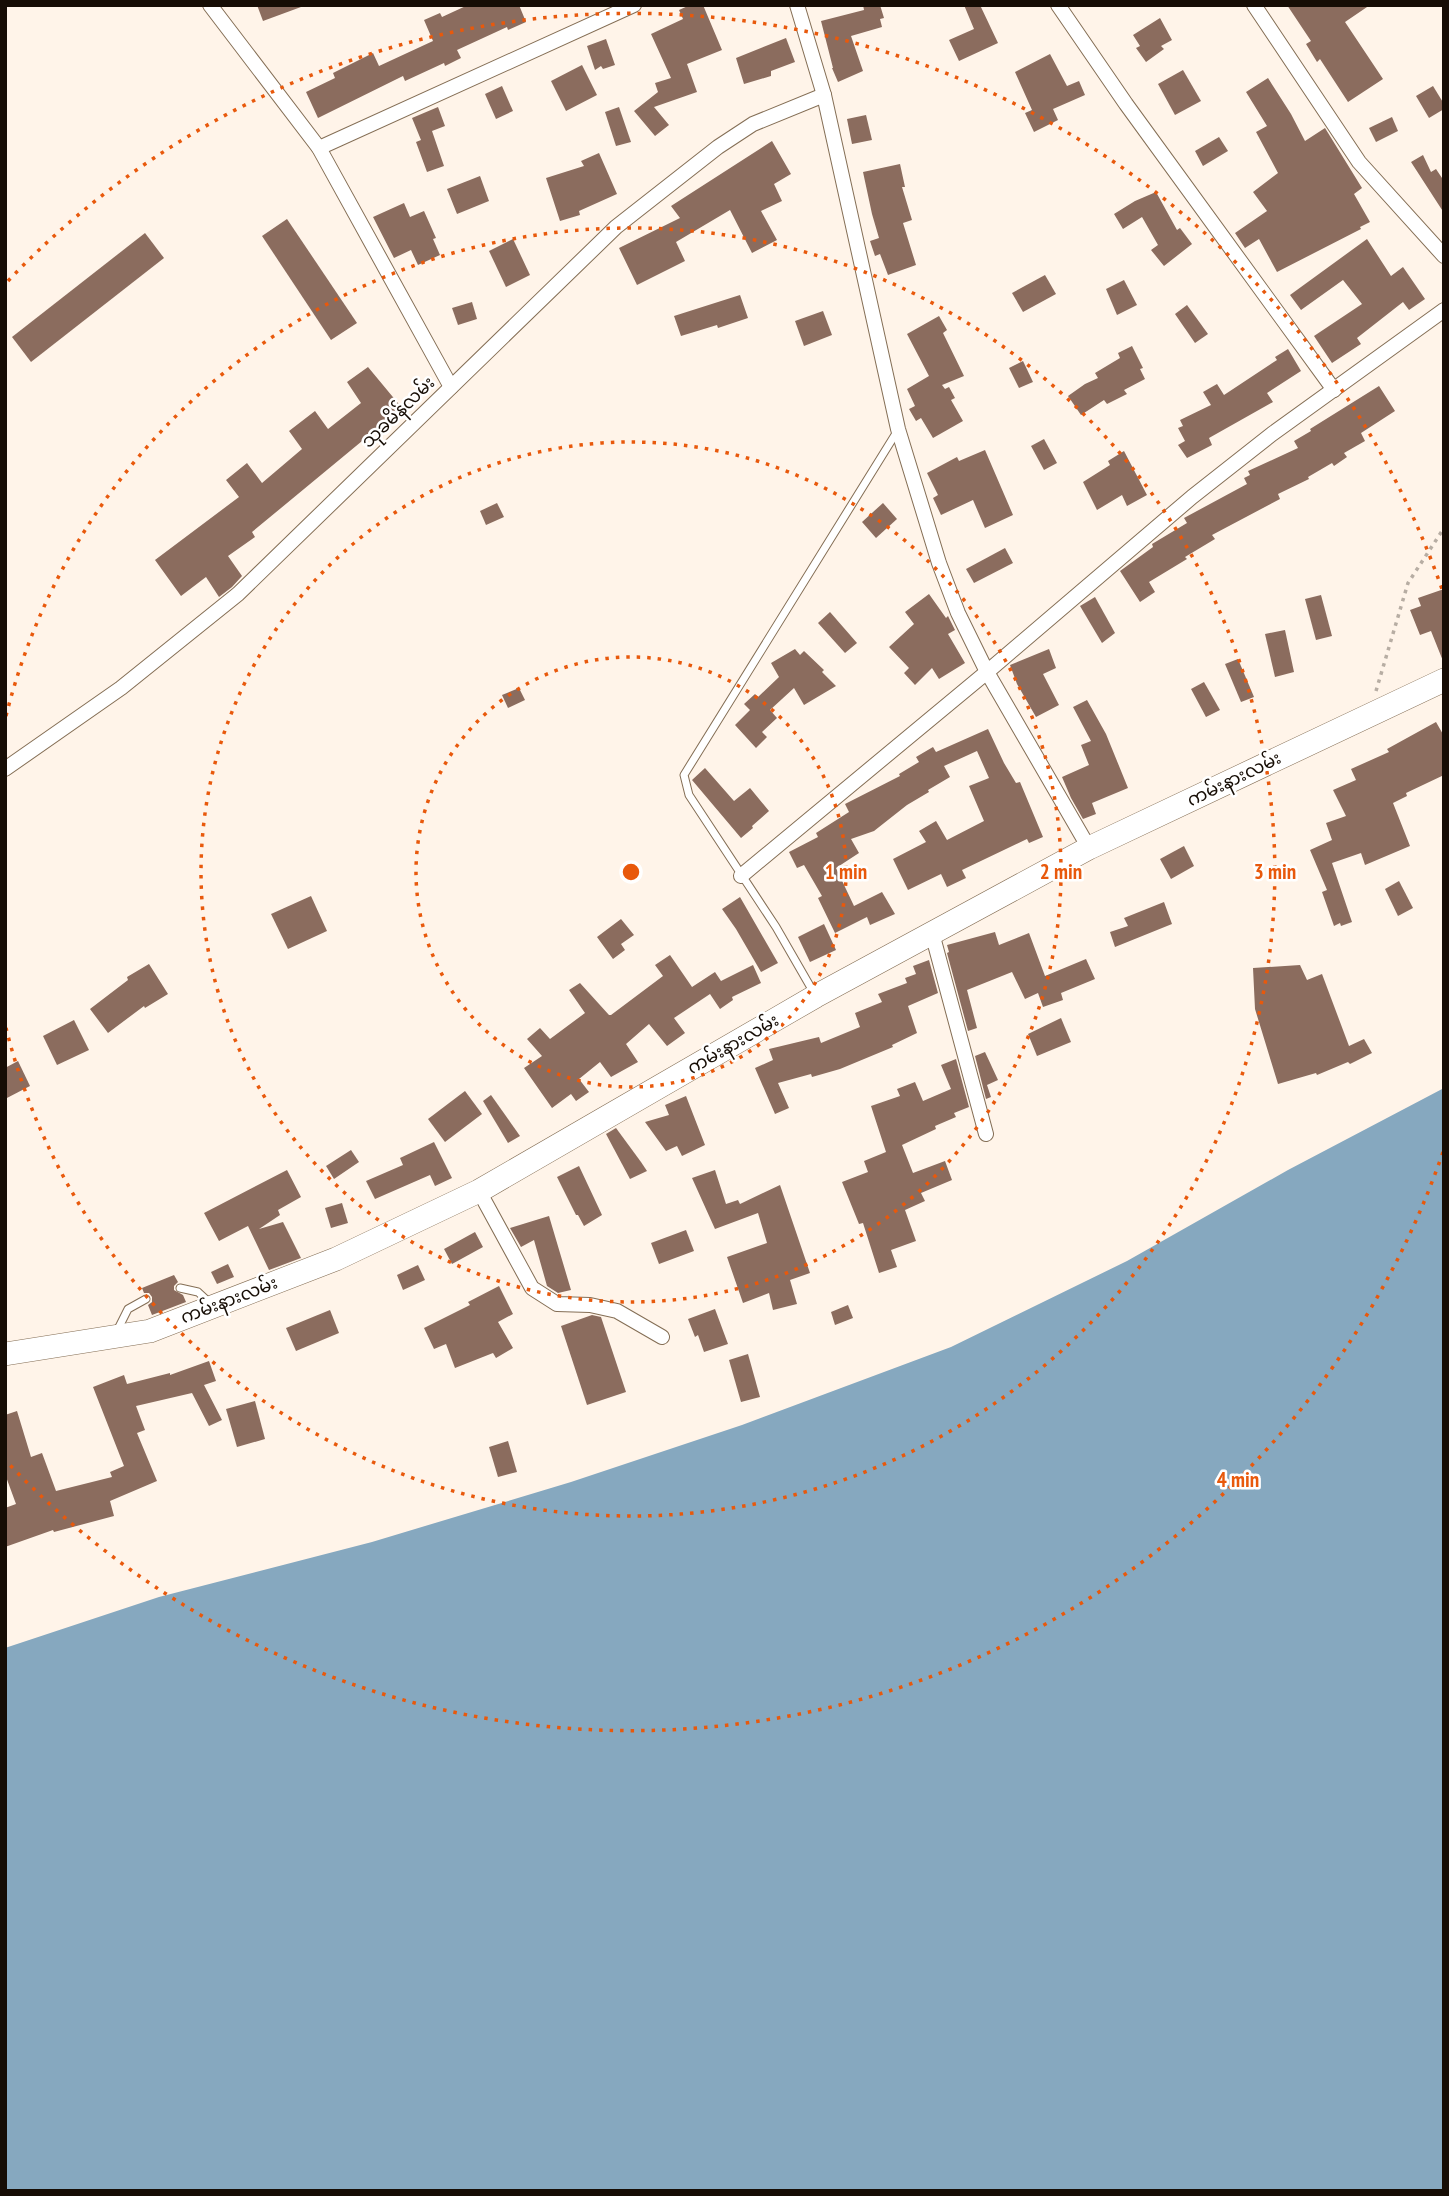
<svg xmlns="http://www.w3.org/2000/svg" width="1449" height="2196" font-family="'PT Sans Narrow','Noto Sans Myanmar',sans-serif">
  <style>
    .water { fill: #86a8bf }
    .building { fill: #8b6c5e }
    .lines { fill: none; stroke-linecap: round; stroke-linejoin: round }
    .service-casing { stroke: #846e55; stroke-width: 9 }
    .minor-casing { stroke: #846e55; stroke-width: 16 }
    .primary-casing { stroke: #846e55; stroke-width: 24 }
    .path { stroke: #b7ada3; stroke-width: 3.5; stroke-dasharray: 3.5 5; stroke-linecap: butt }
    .service { stroke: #fff; stroke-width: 7 }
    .minor { stroke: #fff; stroke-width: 14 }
    .primary { stroke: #fff; stroke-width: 23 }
    .ring { fill: none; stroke: #e8590c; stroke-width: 3.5; stroke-dasharray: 3.5 7 }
    .labels { text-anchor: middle; stroke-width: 5; stroke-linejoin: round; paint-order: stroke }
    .street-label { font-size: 18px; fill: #160d05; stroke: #fff }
    .centre { fill: #e8590c; stroke: #fff; stroke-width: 3.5 }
    .ring-label { font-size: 21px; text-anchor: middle; font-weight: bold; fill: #e8590c; stroke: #fff; stroke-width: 5; stroke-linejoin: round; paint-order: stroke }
  </style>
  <rect width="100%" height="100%" fill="#fff4e9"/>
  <polygon class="water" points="1444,1088 1444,2191 5,2191 5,1648 159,1597 372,1542 571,1482 742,1425 951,1347 1127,1261 1288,1170"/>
  <g class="building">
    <polygon points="257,5 301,5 301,7 263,21"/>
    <polygon points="468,5 519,5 526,22 508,30 507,27 457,50 461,58 445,66 444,63 405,81 403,76 318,118 306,92 335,78 333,73 373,53 379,66 433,41 424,20 440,13 442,17"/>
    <polygon points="690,5 703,5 722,50 687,64 697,92 654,107 669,125 655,136 634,111 658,92 655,83 671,78 651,34 683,19 679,10"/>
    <polygon points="863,5 880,5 884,18 880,19 882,27 851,36 863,71 838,82 832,68 833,68 821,21 864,10"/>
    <polygon points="964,5 980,5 998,43 959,61 949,40 974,29"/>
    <polygon points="1287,5 1370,5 1345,22 1383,79 1348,102 1320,59 1317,62 1306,44 1311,41"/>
    <polygon points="1160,18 1172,40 1161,46 1164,49 1146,62 1136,48 1140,46 1133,35"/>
    <polygon points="786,38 795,62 771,71 771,76 744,84 736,58"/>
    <polygon points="606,39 615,65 603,69 601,66 595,70 587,46"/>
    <polygon points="1050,54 1067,86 1079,81 1085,95 1053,109 1058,120 1034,132 1025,113 1032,110 1015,72"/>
    <polygon points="582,65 597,95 566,111 551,81"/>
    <polygon points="1183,70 1201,101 1175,115 1158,84"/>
    <polygon points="1268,78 1291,114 1305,141 1325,128 1362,188 1354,194 1370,222 1360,227 1361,229 1277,272 1259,239 1245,248 1235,233 1267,211 1253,192 1278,173 1256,132 1267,126 1246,92"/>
    <polygon points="502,86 513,111 496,119 485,94"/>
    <polygon points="1433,86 1444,104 1444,109 1429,118 1416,96"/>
    <polygon points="438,107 445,126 432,131 444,166 427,172 416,142 421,140 412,118"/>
    <polygon points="619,107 631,142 616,146 605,112"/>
    <polygon points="866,115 872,140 852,144 847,119"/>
    <polygon points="1392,117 1398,131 1376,142 1369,128"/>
    <polygon points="1219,137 1228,151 1203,166 1195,151"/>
    <polygon points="772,141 791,174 774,184 782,201 761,211 777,240 752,253 730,210 676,242 685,261 637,285 619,248 680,218 671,206"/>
    <polygon points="599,153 617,194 579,211 580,215 560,221 546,178 584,166 581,161"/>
    <polygon points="1423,155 1431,172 1436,169 1444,181 1444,213 1411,162"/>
    <polygon points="900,164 905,187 902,187 912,220 903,223 916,265 888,275 880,254 875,256 870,241 879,238 872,214 863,172"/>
    <polygon points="480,176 489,201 457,214 447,189"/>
    <polygon points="1156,192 1177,230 1180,228 1192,244 1164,266 1151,250 1158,245 1142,217 1123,229 1114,214 1135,201"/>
    <polygon points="404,203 410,217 424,211 436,238 433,239 440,255 418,265 411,250 394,258 373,217"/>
    <polygon points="287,219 357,323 331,340 262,236"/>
    <polygon points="145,233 164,258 31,362 12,337"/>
    <polygon points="513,239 530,275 506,287 489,251"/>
    <polygon points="1367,239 1391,276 1403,267 1425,299 1409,310 1403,302 1357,338 1361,344 1332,363 1314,336 1362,304 1343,280 1301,310 1290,295"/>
    <polygon points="1045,275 1056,294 1023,312 1012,293"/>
    <polygon points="1124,280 1137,305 1117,315 1106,289"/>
    <polygon points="740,295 748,318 718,328 717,325 681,336 674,316"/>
    <polygon points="472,302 477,319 458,325 452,308"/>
    <polygon points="1187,305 1208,334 1195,343 1175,314"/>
    <polygon points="823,311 832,335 804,346 795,321"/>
    <polygon points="939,316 947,330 943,333 964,376 942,385 945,389 949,387 955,398 951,400 963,421 933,438 921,418 916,421 909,409 915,406 907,389 929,376 907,334"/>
    <polygon points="1132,346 1143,368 1140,369 1145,379 1124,390 1127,394 1107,404 1104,400 1081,415 1068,396 1085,384 1098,378 1095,373 1120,358 1118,353"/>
    <polygon points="1288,349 1301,371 1267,393 1273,402 1209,438 1212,445 1187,458 1178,445 1185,441 1178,428 1183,426 1180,420 1211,405 1203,392 1217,384 1224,395 1277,360 1275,357"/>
    <polygon points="1023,361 1033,382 1019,388 1009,368"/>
    <polygon points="368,367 402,408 252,532 255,537 228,556 242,576 232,587 219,597 206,577 181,596 155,560 239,497 226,480 247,463 262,483 302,449 289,431 315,411 328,429 361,403 347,382"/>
    <polygon points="1379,386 1395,411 1361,433 1365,441 1344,453 1347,457 1334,466 1332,463 1308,477 1309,479 1278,494 1280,499 1212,535 1215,539 1185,557 1187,559 1149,582 1155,592 1140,602 1120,571 1153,547 1152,544 1187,523 1184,518 1247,484 1244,478 1250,475 1248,471 1298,448 1294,441 1311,431 1310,429"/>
    <polygon points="1044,439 1057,463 1044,470 1031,446"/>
    <polygon points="985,450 1013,515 985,528 973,500 941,515 933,498 938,495 927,473 957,457 959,461"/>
    <polygon points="1124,451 1147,495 1127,506 1122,495 1097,510 1083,482 1110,465 1108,461"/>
    <polygon points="497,503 504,517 486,525 480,511"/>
    <polygon points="883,503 897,519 876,538 862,522"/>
    <polygon points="1005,548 1013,563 974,583 966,569"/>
    <polygon points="1444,589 1444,660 1443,661 1431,631 1420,635 1410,610 1421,606 1418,598"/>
    <polygon points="929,594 946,618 948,616 955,630 948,634 965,663 939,679 932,668 915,685 904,673 909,668 889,647 914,624 905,612"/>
    <polygon points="1321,595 1332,636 1316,640 1305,599"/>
    <polygon points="1095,597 1115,633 1102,643 1080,606"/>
    <polygon points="830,612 857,643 845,653 818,623"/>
    <polygon points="1285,630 1294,672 1275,677 1265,634"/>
    <polygon points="795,649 800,655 804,651 824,670 822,672 836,686 804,705 794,688 770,710 777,718 762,732 767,737 756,748 735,725 750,710 744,704 755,694 758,697 779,677 771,663"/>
    <polygon points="1049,649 1056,668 1043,674 1059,705 1036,717 1017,684 1010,665"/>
    <polygon points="1238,659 1254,697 1241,702 1225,664"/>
    <polygon points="1204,682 1220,710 1206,717 1191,689"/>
    <polygon points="519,688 525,700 508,708 502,695"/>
    <polygon points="1087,700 1106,734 1128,788 1092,803 1096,814 1083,819 1071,798 1062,777 1089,765 1081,745 1091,741 1073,707"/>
    <polygon points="1436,722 1444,736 1444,775 1406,793 1407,796 1393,803 1410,846 1365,865 1361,853 1332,863 1352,922 1341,926 1340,923 1334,926 1322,892 1327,890 1310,850 1332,840 1326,823 1346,816 1333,790 1356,780 1351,769 1389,752 1387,749"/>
    <polygon points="988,729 1004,763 1016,783 1020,782 1043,837 1029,843 1027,839 962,870 966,878 947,887 941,874 908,890 893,859 926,842 919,831 936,821 947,840 984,821 969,786 989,778 977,751 944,766 950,777 928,790 929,792 907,805 874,831 851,839 859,853 836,868 854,906 882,892 895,914 870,925 867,917 835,933 818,898 822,896 804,865 797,868 789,852 818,837 816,833 849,812 845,804 900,776 899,774 919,762 916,757 933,747 936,752"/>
    <polygon points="705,768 734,801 750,788 769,811 752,826 753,828 741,838 692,780"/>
    <polygon points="1184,846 1194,866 1171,879 1160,859"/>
    <polygon points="1399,881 1413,908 1398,916 1385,889"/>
    <polygon points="311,896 327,931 288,949 271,914"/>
    <polygon points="740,897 778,963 761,972 736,929 722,909"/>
    <polygon points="1164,902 1172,924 1115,947 1110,932 1128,926 1124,918"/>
    <polygon points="621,919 634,935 621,944 625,950 613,959 597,937"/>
    <polygon points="824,924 836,950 810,962 798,937"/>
    <polygon points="995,932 999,945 1029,933 1045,976 1086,959 1095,979 1061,993 1063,1000 1043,1007 1038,993 1025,999 1012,972 967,990 977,1028 968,1031 947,953 949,952 947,945"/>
    <polygon points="670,955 692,987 715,972 721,981 753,965 761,983 732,997 733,1000 720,1009 710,994 674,1018 685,1033 667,1046 649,1024 626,1044 638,1062 611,1077 600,1062 579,1079 589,1092 576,1101 571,1094 552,1108 524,1068 542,1056 527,1039 540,1028 550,1039 585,1013 569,990 580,983 609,1015 611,1015 663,976 655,965"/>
    <polygon points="929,960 938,993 908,1006 917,1033 892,1045 893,1047 840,1069 812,1077 811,1074 778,1083 789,1108 775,1114 755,1068 773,1060 769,1049 819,1037 821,1043 860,1027 855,1013 882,1002 878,994 907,983 905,978 916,974 913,966"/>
    <polygon points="149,964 168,994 145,1008 144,1006 108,1033 90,1009 128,980 127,977"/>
    <polygon points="1300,965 1307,980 1322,974 1349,1046 1364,1039 1372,1053 1350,1064 1348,1062 1317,1075 1316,1073 1278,1084 1255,1009 1253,968"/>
    <polygon points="1061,1018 1071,1042 1037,1056 1028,1034"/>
    <polygon points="74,1020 89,1050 57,1065 43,1036"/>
    <polygon points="985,1052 998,1080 987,1085 991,1097 986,1099 975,1056"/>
    <polygon points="956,1059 969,1107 954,1113 956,1117 935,1126 936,1129 902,1145 913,1173 945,1161 952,1180 921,1193 925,1201 905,1210 916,1241 891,1250 897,1267 879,1273 863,1223 859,1224 842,1182 868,1172 864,1161 886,1152 871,1106 900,1096 897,1089 915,1082 923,1101 951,1089 941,1065"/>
    <polygon points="18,1061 30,1086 5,1099 5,1068"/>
    <polygon points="465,1091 482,1114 445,1142 428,1119"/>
    <polygon points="491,1095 520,1136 508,1143 483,1101"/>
    <polygon points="686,1096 705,1145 682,1156 677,1146 666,1151 645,1122 669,1115 665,1105"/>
    <polygon points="616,1128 641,1162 647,1171 630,1179 606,1134"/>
    <polygon points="434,1142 452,1178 435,1186 430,1175 375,1199 366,1181 403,1165 400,1158"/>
    <polygon points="351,1150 359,1162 334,1179 326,1166"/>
    <polygon points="579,1166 602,1215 584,1226 578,1215 576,1215 557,1177"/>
    <polygon points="287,1170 301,1197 278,1210 280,1215 259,1229 283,1222 301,1258 269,1270 248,1226 219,1241 204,1213"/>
    <polygon points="715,1170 726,1204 738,1200 740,1204 780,1185 810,1273 790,1280 797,1304 773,1310 769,1293 743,1303 727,1257 767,1243 758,1213 715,1229 692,1178"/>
    <polygon points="342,1203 348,1223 331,1228 325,1208"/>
    <polygon points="549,1216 571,1290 558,1293 547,1286 534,1240 521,1247 510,1228"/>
    <polygon points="686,1230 694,1251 659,1264 651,1243"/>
    <polygon points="475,1232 483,1247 452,1264 444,1249"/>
    <polygon points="228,1264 234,1277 217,1284 211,1272"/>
    <polygon points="418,1265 425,1280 403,1290 397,1275"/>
    <polygon points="174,1275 178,1282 174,1286 174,1290 183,1295 186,1302 152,1315 148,1305 152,1302 152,1297 149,1293 144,1293 142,1288"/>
    <polygon points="499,1286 513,1314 498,1322 513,1348 496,1358 493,1353 455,1368 446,1344 434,1349 424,1328 470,1305 468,1302"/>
    <polygon points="848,1305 853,1318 835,1325 831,1312"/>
    <polygon points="715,1309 728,1344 704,1352 698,1335 695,1337 688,1319"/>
    <polygon points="330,1310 339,1333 296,1351 286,1328"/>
    <polygon points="592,1315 601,1317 626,1392 587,1405 561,1326"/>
    <polygon points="748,1354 760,1397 741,1402 729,1360"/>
    <polygon points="209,1361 216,1381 204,1385 222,1420 209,1426 192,1393 136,1406 145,1430 137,1433 157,1481 110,1501 114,1516 54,1532 53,1530 5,1547 5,1508 16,1504 5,1474 5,1415 17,1411 31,1457 42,1453 56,1491 112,1477 110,1472 124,1466 93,1387 124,1375 127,1384 170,1373 170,1375"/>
    <polygon points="255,1401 265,1439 237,1447 226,1409"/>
    <polygon points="508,1441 517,1472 498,1477 489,1447"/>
  </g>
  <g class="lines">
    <defs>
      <g id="service">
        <polyline points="814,993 776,927 689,795 684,775 898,430"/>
        <polyline points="180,1288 198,1292 211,1304"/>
        <polyline points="117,1331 128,1309 146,1299"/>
      </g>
      <g id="minor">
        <polyline points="210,5 319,148 451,387"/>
        <polyline points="797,5 824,95 898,429 939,563 958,613 987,672 1089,848"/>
        <polyline points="1058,5 1126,104 1334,390"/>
        <polyline points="1254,5 1359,162 1444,256"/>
        <polyline points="319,148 634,5"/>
        <polyline points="5,769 121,688 238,594 616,227 718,147 753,124 824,95"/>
        <polyline points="741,876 987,672 1192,497 1272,434 1444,310"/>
        <polyline points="932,933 986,1134"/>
        <polyline points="479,1191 532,1288 557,1304 590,1305 617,1311 662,1337"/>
      </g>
      <polyline id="primary" points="5,1354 150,1331 336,1259 479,1191 816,996 1089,848 1444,680"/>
    </defs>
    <use href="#service" class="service-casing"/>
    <use href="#minor" class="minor-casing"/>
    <use href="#primary" class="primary-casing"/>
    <polyline class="path" points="1376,691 1408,583 1444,528"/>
    <use href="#service" class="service"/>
    <use href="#minor" class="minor"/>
    <use href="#primary" class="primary"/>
  </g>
  <g class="ring">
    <circle cx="631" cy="872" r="215"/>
    <circle cx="631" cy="872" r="430"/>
    <path d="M6 716A644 644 0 1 1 6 1028"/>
    <path d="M1443 1152A859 859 0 0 1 8 1463M8 281A859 859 0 0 1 1443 592"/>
  </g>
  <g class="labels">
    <g class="street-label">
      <text transform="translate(398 412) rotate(-44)" y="6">သုခမိန်လမ်း</text>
      <text transform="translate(1234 779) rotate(-26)" y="6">ကမ်းနားလမ်း</text>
      <text transform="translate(733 1044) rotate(-30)" y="6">ကမ်းနားလမ်း</text>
      <text transform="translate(229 1300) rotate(-21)" y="6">ကမ်းနားလမ်း</text>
    </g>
  </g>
  <circle cx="631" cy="872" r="10" class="centre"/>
  <g class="ring-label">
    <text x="846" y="879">1 min</text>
    <text x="1061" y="879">2 min</text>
    <text x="1275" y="879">3 min</text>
    <text x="1238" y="1487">4 min</text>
  </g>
  <rect width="1449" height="2196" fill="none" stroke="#160d05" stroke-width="14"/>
</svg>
